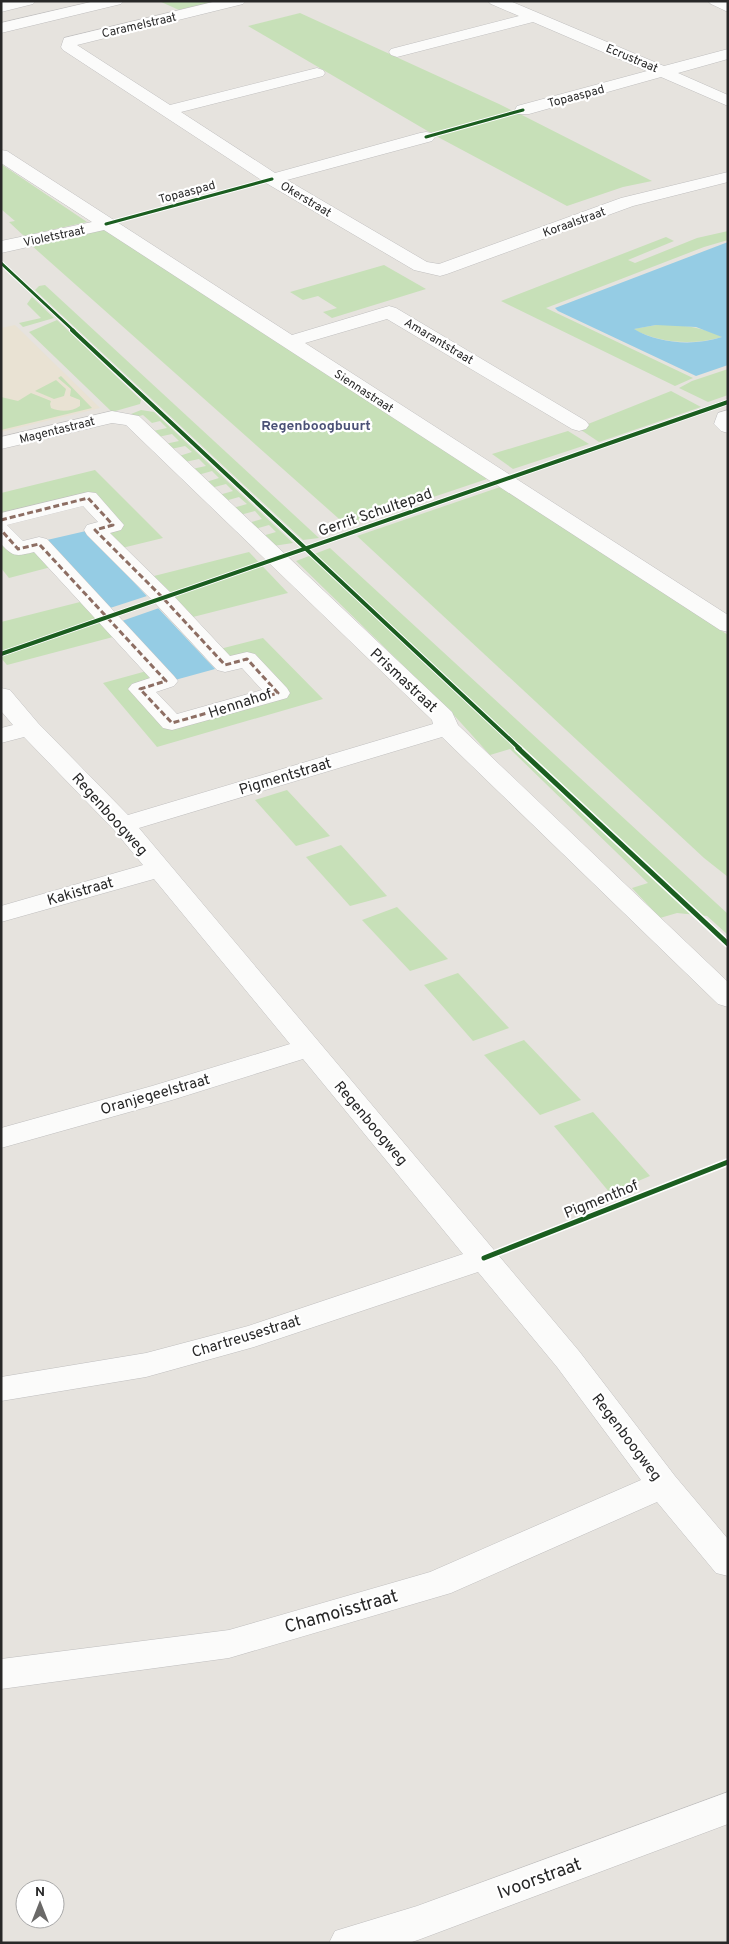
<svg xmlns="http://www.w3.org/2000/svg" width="729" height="1944" font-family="Overpass,sans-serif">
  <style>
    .education { fill: #e9e2d3 }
    .green { fill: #c7e0b8 }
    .water { fill: #95cce4; fill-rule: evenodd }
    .pier { fill: #e6e3de }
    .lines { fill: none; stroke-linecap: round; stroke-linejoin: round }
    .street-casing { stroke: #c0bfbf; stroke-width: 1 }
    .secondary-casing { stroke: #c0bfbf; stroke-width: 1 }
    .street { fill: #fbfbfa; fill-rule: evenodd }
    .secondary { fill: #fbfbfa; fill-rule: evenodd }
    .quiet { stroke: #8d6e63; stroke-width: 3; stroke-dasharray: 6 3; stroke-linecap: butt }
    .cycleway-far2-casing { stroke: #fff; stroke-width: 5 }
    .cycleway-far1-casing { stroke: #fff; stroke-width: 6 }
    .cycleway-casing { stroke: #fff; stroke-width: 8 }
    .cycleway-far2 { stroke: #1b5e20; stroke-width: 3 }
    .cycleway-far1 { stroke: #1b5e20; stroke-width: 4 }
    .cycleway { stroke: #1b5e20; stroke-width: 5 }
    .labels { text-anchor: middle; stroke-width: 4.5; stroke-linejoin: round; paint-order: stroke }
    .far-street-label { font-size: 12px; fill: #282828; stroke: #fff }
    .far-neighbourhood-label { font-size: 14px; font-weight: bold; fill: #4b5176; stroke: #fff }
    .street-label { font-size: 15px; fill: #282828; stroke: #fff }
    .near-street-label { font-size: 18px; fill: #282828; stroke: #fff }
  </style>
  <rect width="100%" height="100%" fill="#e6e3de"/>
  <polygon class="education" points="15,325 100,408 1,432 1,328"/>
  <g class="green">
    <polygon points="159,1 217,1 179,10"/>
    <polygon points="300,13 499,104 513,111 431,133 248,26"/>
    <polygon points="518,113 652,181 623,187 567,206 436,136"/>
    <polygon points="1,164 87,222 24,236 9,222 15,221 1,209"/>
    <polygon points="106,229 490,478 347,526 31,245"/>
    <polygon points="728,231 728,240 704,247 546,308 693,378 675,386 501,301 666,237 674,241 628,260 635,263 697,238"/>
    <polygon points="384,265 426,289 332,318 323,312 337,308 318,296 303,300 290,292"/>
    <polygon points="45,285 319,538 303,540 35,290 39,286"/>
    <polygon points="32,297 54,318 23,327 19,323 41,318 27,304"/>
    <polygon points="57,320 141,400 140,404 112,412 29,332"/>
    <path d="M656 325C679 324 702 327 723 337 694 345 660 344 633 329Z"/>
    <polygon points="728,369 728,395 708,402 679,388 692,381"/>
    <path d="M61 376 92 408 1 430V397L18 401 31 393 51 401 50 404 51 408C60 412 71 412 80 406V400L70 396 71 389 58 378Z"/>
    <polygon points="56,380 66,389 64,396 54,399 35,391"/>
    <polygon points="671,391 701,407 599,442 578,428"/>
    <polygon points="141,410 154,412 293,543 273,546 262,536 276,532 269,525 255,529 248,523 262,519 255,511 240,515 233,508 247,504 239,497 225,501 219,495 233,491 226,484 211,488 206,482 219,478 212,471 198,475 192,469 206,466 199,459 185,462 179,456 192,452 185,446 171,449 165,444 179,441 172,434 158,437 153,431 167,428 160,421 152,423 143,415 136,417 131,414"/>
    <polygon points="568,431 589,444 513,469 492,454"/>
    <polygon points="95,470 163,538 122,548 104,530 89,493 1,516 1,493"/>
    <polygon points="503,486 728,635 728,877 704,858 357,536"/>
    <polygon points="1,535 34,548 51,567 9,578 1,568"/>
    <polygon points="330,548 728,914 728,935 707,916 677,913 660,918 632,888 648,883 510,749 490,755 452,713 296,561"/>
    <polygon points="249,552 288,593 189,618 150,577"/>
    <polygon points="80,602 113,637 7,665 1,658 1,622"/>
    <polygon points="263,638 323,699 157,747 103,683 154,669 166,681 141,689 172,723 278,694 247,659 225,665 212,651"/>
    <polygon points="287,790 330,836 296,846 255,800"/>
    <polygon points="341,845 387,896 350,906 306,857"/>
    <polygon points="397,907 448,959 410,971 362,920"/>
    <polygon points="458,973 509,1028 473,1041 424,985"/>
    <polygon points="524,1040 581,1100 540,1115 484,1055"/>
    <polygon points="593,1112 650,1176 610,1193 554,1126"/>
  </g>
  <g class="water">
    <path d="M728 242V365L696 376 558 311 555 308ZM656 325 696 327 722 337C695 346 659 344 634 329Z"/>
    <polygon points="86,531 215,669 175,680 47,540"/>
  </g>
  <polygon class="pier" points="150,595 162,607 119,622 107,609"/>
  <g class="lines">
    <defs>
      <g id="street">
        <polygon points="95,1 124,1 121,4 1,33 1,23"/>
        <polygon points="217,1 246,1 243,4 77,45 170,105 317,68 323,70 325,73 323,76 181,112 275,173 420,133 426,132 432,133 435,137 432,141 287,180 427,262 439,264 621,198 728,172 728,182 633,206 447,274 440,276 414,270 266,183 63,50 61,47 64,38"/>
        <polygon points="488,1 510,1 664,66 728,49 728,59 678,73 728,95 728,106 661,77 529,114 517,114 515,110 517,106 647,71 533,22 397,57 391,55 389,52 391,49 519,16 491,4"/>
        <polygon points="708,1 728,1 728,12 711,4"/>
        <polygon points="1,150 7,151 292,335 382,308 389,306 396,308 586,421 589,425 586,429 579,431 572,429 387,319 305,343 728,615 728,632 720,630 104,230 1,253 1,241 92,222 1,163"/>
        <polygon points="728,410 728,433 721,431 714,424 718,413"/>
        <polygon points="112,411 139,416 452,712 458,725 728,982 728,1007 718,1004 442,737 139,828 579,1351 675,1476 728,1539 728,1576 716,1573 657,1502 451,1593 229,1658 1,1689 1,1659 229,1630 430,1572 641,1480 557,1367 478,1272 254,1347 146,1377 1,1401 1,1377 146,1353 248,1326 463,1254 303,1059 172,1100 1,1148 1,1128 152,1086 290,1044 154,879 1,922 1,906 143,865 114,830 24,737 1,743 1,728 13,725 1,711 1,688 10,690 38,723 128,815 433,724 432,720 126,425 112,423 1,449 1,437"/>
        <path d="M88 492 96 493 124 525 121 530 110 533 171 593 230 656 247 652 255 654 287 688 290 693 287 698 172 730 163 728 128 689 132 684 150 678 34 552C17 556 14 558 1 544V513ZM83 506 98 522 87 525 84 530 87 535 155 603 217 670 225 672 242 668 262 690 177 714 156 692 174 686 178 681 174 676 47 539 39 537 23 541 7 525Z"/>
        <polygon points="728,1792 728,1824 418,1940 409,1943 329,1943 335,1931 417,1906"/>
      </g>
      <polygon id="secondary" points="6,1 36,1 33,4 1,12 1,2"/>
    </defs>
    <use href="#street" class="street-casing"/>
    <use href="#secondary" class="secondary-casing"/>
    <use href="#street" class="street"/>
    <use href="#secondary" class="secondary"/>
    <polyline class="quiet" points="1,520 88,498 113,525 95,530 163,598 225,665 247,659 278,693 172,723 140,689 166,681 39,544 18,549 1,530"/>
    <defs>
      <g id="cycleway-far2">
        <polyline points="426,137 523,110"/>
        <polyline points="106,224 272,179"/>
        <polyline points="1,263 74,331"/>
      </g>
      <g id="cycleway-far1">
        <polyline points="72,330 520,749"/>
        <polyline points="1,654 728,402"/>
      </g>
      <g id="cycleway">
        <polyline points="518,748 728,944"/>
        <polyline points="484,1258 728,1162"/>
      </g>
    </defs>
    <use href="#cycleway-far2" class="cycleway-far2-casing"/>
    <use href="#cycleway-far1" class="cycleway-far1-casing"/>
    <use href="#cycleway" class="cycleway-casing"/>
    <use href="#cycleway-far2" class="cycleway-far2"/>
    <use href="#cycleway-far1" class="cycleway-far1"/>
    <use href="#cycleway" class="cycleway"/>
  </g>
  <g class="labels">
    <g class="far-street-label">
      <text transform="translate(139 25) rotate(-13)" y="4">Caramelstraat</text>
      <text transform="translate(632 58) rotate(23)" y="4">Ecrustraat</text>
      <text transform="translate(576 96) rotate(-15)" y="4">Topaaspad</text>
      <text transform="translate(187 192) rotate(-15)" y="4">Topaaspad</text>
      <text transform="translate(306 199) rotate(31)" y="4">Okerstraat</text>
      <text transform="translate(574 222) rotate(-20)" y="4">Koraalstraat</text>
      <text transform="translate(54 236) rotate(-12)" y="4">Violetstraat</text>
      <text transform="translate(439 341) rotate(31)" y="4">Amarantstraat</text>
      <text transform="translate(364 391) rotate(33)" y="4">Siennastraat</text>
      <text transform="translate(57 430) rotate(-14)" y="4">Magentastraat</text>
    </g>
    <g class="far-neighbourhood-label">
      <text x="316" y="430">Regenboogbuurt</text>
    </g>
    <g class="street-label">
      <text transform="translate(375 512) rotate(-19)" y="5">Gerrit Schultepad</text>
      <text transform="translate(404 680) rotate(43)" y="5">Prismastraat</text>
      <text transform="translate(240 703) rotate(-18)" y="5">Hennahof</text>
      <text transform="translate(285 776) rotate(-17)" y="5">Pigmentstraat</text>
      <text transform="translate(110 814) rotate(48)" y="5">Regenboogweg</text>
      <text transform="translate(80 891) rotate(-16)" y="5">Kakistraat</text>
      <text transform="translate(155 1094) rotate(-16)" y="5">Oranjegeelstraat</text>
      <text transform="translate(371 1123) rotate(50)" y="5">Regenboogweg</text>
      <text transform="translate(601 1199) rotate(-22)" y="5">Pigmenthof</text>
      <text transform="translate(246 1336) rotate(-17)" y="5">Chartreusestraat</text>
      <text transform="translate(627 1437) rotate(53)" y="5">Regenboogweg</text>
    </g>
    <g class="near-street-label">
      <text transform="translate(341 1611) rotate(-16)" y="6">Chamoisstraat</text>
      <text transform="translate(539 1878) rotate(-20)" y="6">Ivoorstraat</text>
    </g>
  </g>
  <rect width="729" height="1944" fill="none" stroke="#282828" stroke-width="5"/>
  <g transform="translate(40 1904)"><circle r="24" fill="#ffffff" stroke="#a9a9a9"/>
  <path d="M0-4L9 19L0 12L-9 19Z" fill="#6a6968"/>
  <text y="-8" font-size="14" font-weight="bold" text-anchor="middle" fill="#282828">N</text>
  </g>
</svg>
